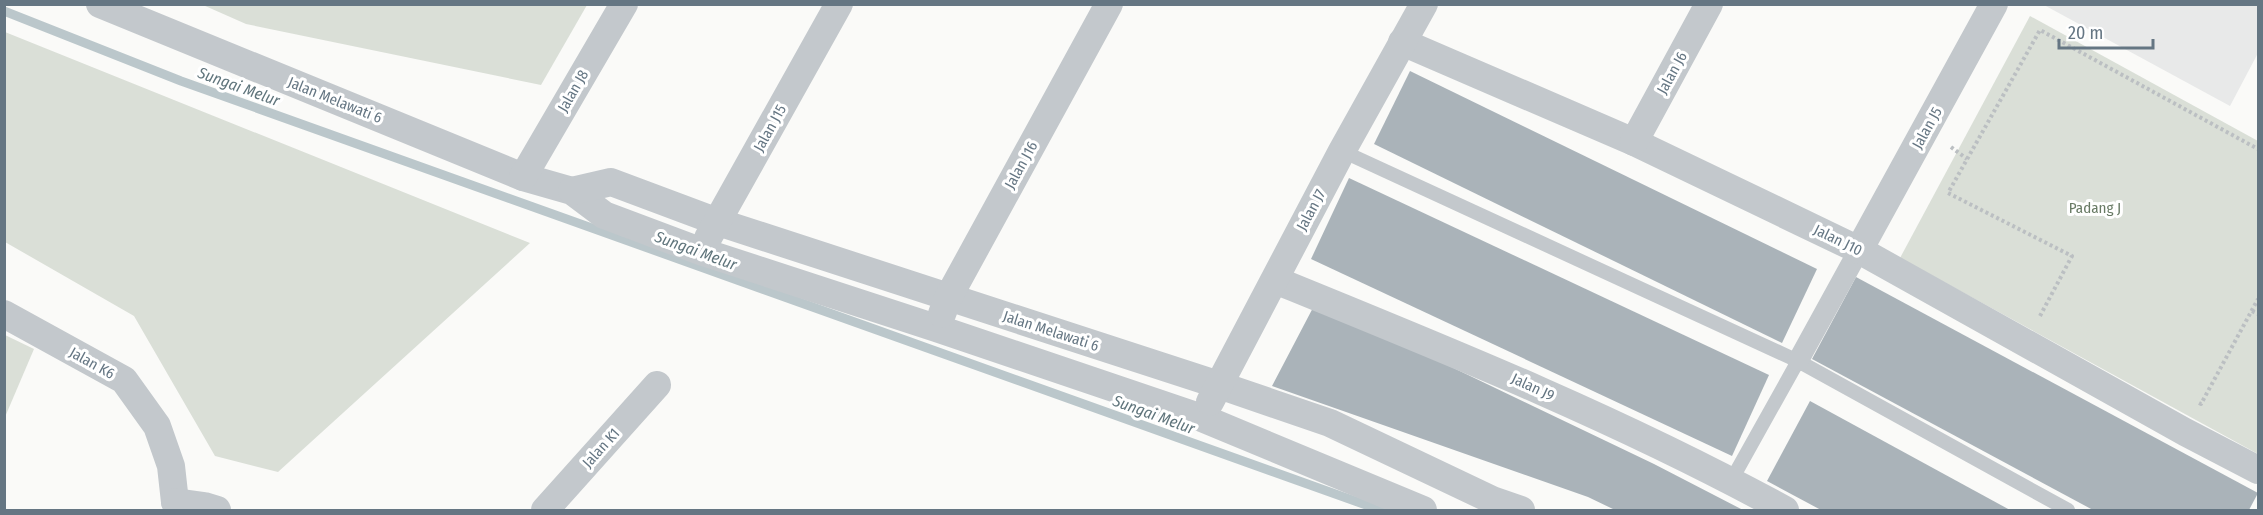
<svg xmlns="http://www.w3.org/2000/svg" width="2263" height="515" font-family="'Fira Sans Condensed',sans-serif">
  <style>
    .built { fill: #e8e9e9 }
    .green { fill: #dadfd7 }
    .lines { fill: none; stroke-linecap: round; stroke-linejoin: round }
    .stream { stroke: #bbc7cb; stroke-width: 9 }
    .building { fill: #aab3b9 }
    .path { stroke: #bbbfc2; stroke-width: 4; stroke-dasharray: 3 3; stroke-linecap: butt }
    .service { stroke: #c3c8cc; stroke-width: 14 }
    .pedestrian { stroke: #c3c8cc; stroke-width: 21 }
    .minor { stroke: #c3c8cc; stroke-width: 28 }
    .labels { text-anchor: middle; stroke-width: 6; stroke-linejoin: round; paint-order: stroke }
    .street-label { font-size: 15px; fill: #657683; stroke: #fff }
    .park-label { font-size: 15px; fill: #687a64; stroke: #fff }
    .water-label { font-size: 16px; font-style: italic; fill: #60757c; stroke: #fff }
  </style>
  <rect width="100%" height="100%" fill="#fafaf8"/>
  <polygon class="built" points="2044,5 2258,5 2258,53 2230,106"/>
  <g class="green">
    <polygon points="203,5 587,5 541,85 246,24"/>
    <polygon points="2030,16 2258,141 2258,454 1900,258"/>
    <polygon points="5,32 530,243 278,472 215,456 134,316 5,242"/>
    <polygon points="5,335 34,349 5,417"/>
  </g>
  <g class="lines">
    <polyline class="stream" points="4,11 181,81 1380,510"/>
  </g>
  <g class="building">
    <polygon points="1410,71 1817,269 1782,343 1374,144"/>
    <polygon points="1349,178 1769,375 1732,456 1311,259"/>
    <polygon points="1856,277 2258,493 2249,510 2093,510 1812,359"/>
    <polygon points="1316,302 1654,464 1743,510 1615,510 1588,497 1272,386"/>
    <polygon points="1810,401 2010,510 1821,510 1767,481"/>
  </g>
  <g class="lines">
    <g class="path">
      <polyline points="1951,147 1967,159"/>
      <polyline points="2252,311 2258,314"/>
      <polyline points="2040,316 2072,256 1948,193 2040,30 2258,149"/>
      <polyline points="2199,403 2201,404 2258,299"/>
    </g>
    <g class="service">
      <polyline points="1342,151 1798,361 2068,510"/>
      <polyline points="1731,481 1798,361"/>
    </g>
    <polyline class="pedestrian" points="1798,361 1859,250"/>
    <g class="minor">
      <polyline points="100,4 523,177 572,191 604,215 700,251 936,328 1202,418 1423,510"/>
      <polyline points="1402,42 1634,142 1859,250 2185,432 2258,470"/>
      <polyline points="1634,142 1709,4"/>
      <polyline points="523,177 624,4"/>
      <polyline points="572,191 611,182 718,222 1219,385 1330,423 1492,500 1521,510"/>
      <polyline points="708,238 839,4"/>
      <polyline points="1859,250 1994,4"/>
      <path d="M1275 280C1447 350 1621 420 1785 510"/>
      <polyline points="4,314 124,380 157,426 171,466 175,502"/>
      <polyline points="942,314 948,298 1109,4"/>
      <polyline points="1210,402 1342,151 1424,4"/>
      <polyline points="175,502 204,506 217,510"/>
      <polyline points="545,510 657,385"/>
    </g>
  </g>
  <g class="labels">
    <g class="street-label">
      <text transform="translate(1672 73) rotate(-61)" y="5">Jalan J6</text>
      <text transform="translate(573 91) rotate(-60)" y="5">Jalan J8</text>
      <text transform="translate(335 100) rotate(22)" y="5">Jalan Melawati 6</text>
      <text transform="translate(770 128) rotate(-61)" y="5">Jalan J15</text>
      <text transform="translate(1927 128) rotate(-61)" y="5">Jalan J5</text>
      <text transform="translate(1021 165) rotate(-61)" y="5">Jalan J16</text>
      <text transform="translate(1311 210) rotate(-62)" y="5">Jalan J7</text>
      <text transform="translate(1838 240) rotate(26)" y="5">Jalan J10</text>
      <text transform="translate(1051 331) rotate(18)" y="5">Jalan Melawati 6</text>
      <text transform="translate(92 363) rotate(29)" y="5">Jalan K6</text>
      <text transform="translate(1533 387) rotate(25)" y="5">Jalan J9</text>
      <text transform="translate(601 448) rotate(-48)" y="5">Jalan K1</text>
    </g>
    <g class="park-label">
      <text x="2095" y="213">Padang J</text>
    </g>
    <g class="water-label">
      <text transform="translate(239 86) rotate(20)" y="6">Sungai Melur</text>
      <text transform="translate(696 250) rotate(20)" y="6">Sungai Melur</text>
      <text transform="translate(1154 414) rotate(20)" y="6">Sungai Melur</text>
    </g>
  </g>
  <rect width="2263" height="515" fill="none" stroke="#657683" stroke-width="12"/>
  <path d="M2059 39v9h94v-9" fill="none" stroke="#657683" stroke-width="3"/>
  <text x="2068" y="39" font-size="18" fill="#657683" stroke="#ffffff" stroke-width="4.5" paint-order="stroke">20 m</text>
</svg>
